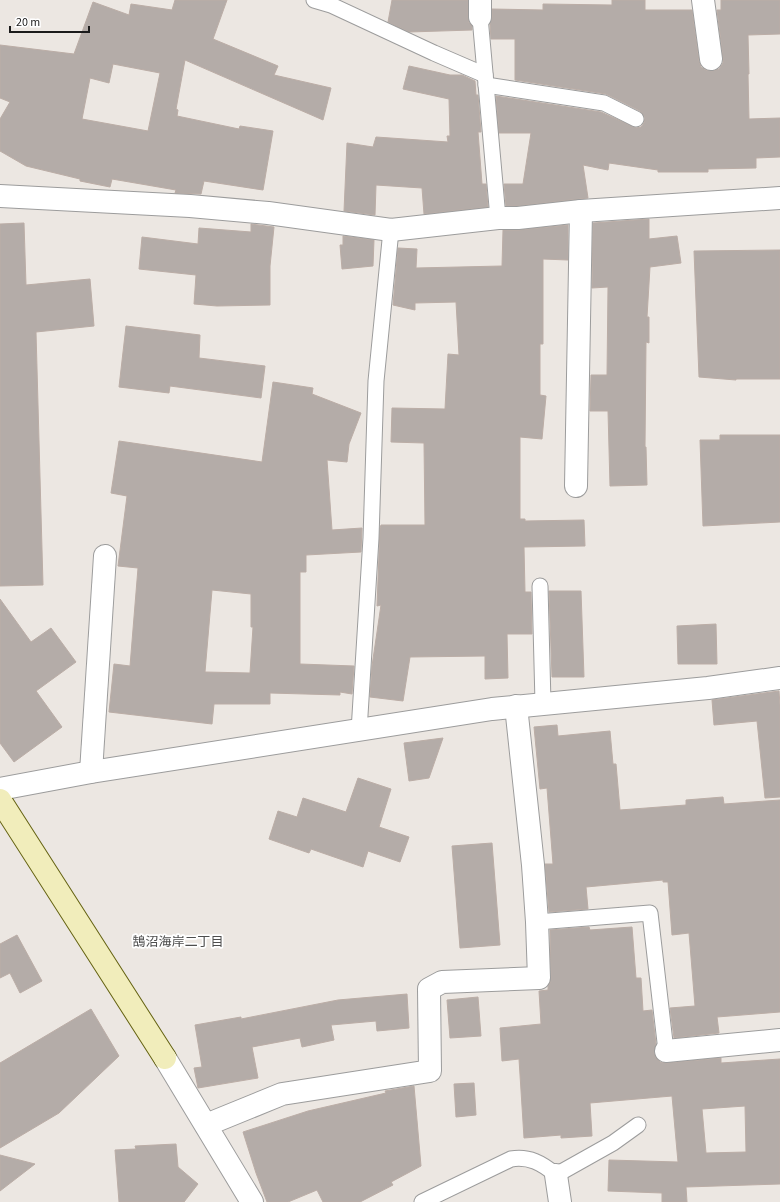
<svg xmlns="http://www.w3.org/2000/svg" width="780" height="1202" font-family="'Source Sans 3','Noto Sans JP',sans-serif">
  <style>
    .building { fill: #b4aca8; stroke: #bbada6; fill-rule: evenodd }
    .lines { fill: none; stroke-linecap: round; stroke-linejoin: round }
    .lane-casing { stroke: #9c9c9c; stroke-width: 17 }
    .street-casing { stroke: #9c9c9c; stroke-width: 24 }
    .secondary-casing { stroke: #646211; stroke-width: 24 }
    .lane { stroke: #fff; stroke-width: 15 }
    .street { stroke: #fff; stroke-width: 22 }
    .secondary { stroke: #f1edbb; stroke-width: 22 }
    .labels { text-anchor: middle; stroke-width: 3.5; stroke-linejoin: round; paint-order: stroke }
    .neighbourhood-label { font-size: 13px; fill: #4e4e4e; stroke: #fff }
  </style>
  <rect width="100%" height="100%" fill="#ece7e2"/>
  <g class="building">
    <path d="M175 0H227L213 39 278 66 274 75 331 88 323 120 185 60 176 109 178 110 177 116 239 129 240 126 273 131 263 190 204 181 201 194 175 193 176 190 112 179 110 187 80 181V179L26 166 0 151V119L10 102 0 98V45L74 54 93 2 129 15 131 4 172 10ZM113 64 160 73 148 131 82 119 90 78 109 83Z"/>
    <polygon points="392,0 468,0 468,17 469,23 472,26 472,30 409,32 388,22"/>
    <polygon points="612,0 645,0 645,10 692,10 699,61 701,67 706,70 712,71 719,69 723,63 723,58 717,10 721,10 721,0 780,0 780,34 748,35 749,74 748,74 749,119 780,118 780,157 756,158 756,168 708,169 708,172 658,172 658,170 609,163 608,170 583,165 588,198 517,206 506,206 504,184 523,184 531,133 499,133 496,96 601,112 636,128 641,127 644,123 645,118 643,114 640,111 606,94 515,80 515,39 491,39 490,24 492,17 492,9 543,10 543,4 612,5"/>
    <polygon points="409,66 450,75 462,75 475,81 476,95 478,95 481,132 478,132 482,184 486,184 488,207 424,214 422,188 376,185 375,215 344,211 347,143 373,147 376,137 448,142 447,136 450,136 449,99 403,89"/>
    <polygon points="649,219 649,239 677,236 681,263 650,267 647,317 649,317 649,343 646,342 645,447 646,447 647,485 610,486 608,411 590,411 591,375 607,375 608,287 592,288 593,223"/>
    <polygon points="24,223 26,285 90,279 94,326 36,332 43,585 0,586 0,224"/>
    <polygon points="251,224 274,227 270,266 270,305 217,306 194,304 196,275 139,269 142,237 198,244 199,228 251,232"/>
    <polygon points="568,225 568,260 543,259 543,344 540,344 540,395 546,396 542,439 520,437 520,519 525,519 525,521 584,520 585,546 524,547 525,592 531,592 532,634 507,634 508,678 485,679 485,656 410,657 403,701 370,697 372,666 381,605 377,606 380,528 381,525 425,525 424,443 391,442 392,408 445,409 448,354 459,355 456,302 415,303 415,310 393,305 398,248 417,249 416,268 502,266 503,230 519,230"/>
    <polygon points="343,236 374,240 373,266 342,269 340,245 343,245"/>
    <polygon points="780,250 780,379 736,379 736,380 699,377 694,251"/>
    <polygon points="126,326 200,335 199,358 265,366 261,398 170,386 169,393 119,387"/>
    <path d="M273 382 313 388 312 394 361 413 349 444 347 462 327 460 332 530 362 528 361 552 306 555V572H300V664L354 666 352 694 340 692V695L270 693V704H214L212 724 109 712 114 664 130 666 138 568 118 566 127 496 111 493 119 441 262 462ZM212 590 251 594V627H253L250 673 205 672Z"/>
    <polygon points="720,435 780,435 780,522 703,526 700,440 720,440"/>
    <polygon points="549,591 581,591 584,677 552,677"/>
    <polygon points="0,599 31,642 51,628 76,662 36,691 62,727 14,762 0,743"/>
    <polygon points="716,624 717,664 678,664 677,626"/>
    <polygon points="779,691 780,705 780,797 765,798 757,721 714,725 712,700"/>
    <polygon points="557,725 558,736 610,731 613,764 616,764 620,810 686,805 686,800 723,797 724,804 780,800 780,1012 717,1017 719,1033 674,1038 670,1008 695,1006 689,933 672,935 668,882 663,882 663,880 586,887 588,909 549,912 545,864 553,864 547,788 540,789 534,727"/>
    <polygon points="443,738 429,778 409,781 404,743"/>
    <polygon points="358,778 391,789 379,827 409,837 400,862 368,851 363,867 311,849 309,853 269,839 278,811 297,817 303,798 346,812"/>
    <polygon points="492,843 500,945 460,948 452,846"/>
    <path d="M589 927 590 930 632 927 636 978H641L643 1011 652 1010 656 1044 654 1053 656 1058 660 1062 667 1063 721 1058V1063L780 1059V1184L686 1187 687 1202H662V1193L608 1191 609 1160 678 1162 672 1096 590 1103 592 1136 561 1138V1135L524 1138 519 1059 502 1061 500 1028 541 1024 539 991 548 990V986L550 983 551 978 550 930ZM745 1106 746 1152 706 1153 702 1109Z"/>
    <polygon points="17,935 42,981 20,993 10,973 0,978 0,944"/>
    <polygon points="407,994 409,1028 377,1031 376,1021 331,1025 334,1040 302,1047 300,1038 252,1047 258,1078 198,1088 194,1068 202,1067 195,1025 241,1017 241,1019 338,1000"/>
    <polygon points="478,997 481,1036 450,1038 447,1000"/>
    <polygon points="91,1009 119,1056 59,1113 0,1148 0,1063"/>
    <polygon points="474,1083 476,1115 456,1117 454,1084"/>
    <polygon points="414,1086 421,1166 391,1182 393,1185 360,1202 323,1202 317,1190 288,1202 267,1202 256,1173 243,1132 308,1111 386,1093 385,1091"/>
    <polygon points="176,1144 178,1167 198,1184 184,1202 119,1202 115,1150 136,1149 135,1146"/>
    <polygon points="0,1155 35,1164 0,1191"/>
  </g>
  <g class="lines">
    <defs>
      <g id="lane">
        <polyline points="314,0 331,5 434,53 485,75"/>
        <polyline points="480,17 498,218"/>
        <polyline points="486,85 604,103 636,119"/>
        <polyline points="540,586 543,703"/>
        <polyline points="359,731 371,538 376,381 391,230"/>
        <polyline points="537,922 650,913 666,1051"/>
        <path d="M422 1202 511 1159C529 1156 542 1163 556 1175L613 1143 638 1125"/>
      </g>
      <g id="street">
        <polyline points="480,0 480,17"/>
        <polyline points="703,0 711,59"/>
        <polyline points="0,196 190,206 268,213 391,230 498,218 518,218 581,211 780,198"/>
        <polyline points="576,486 581,211"/>
        <polyline points="91,772 105,556"/>
        <polyline points="0,789 91,772 492,709 708,688 780,678"/>
        <polyline points="666,1051 780,1040"/>
        <polyline points="165,1058 252,1202"/>
        <polyline points="206,1125 282,1094 430,1071 429,989 442,982 539,978 537,922 533,865 516,706"/>
        <polyline points="556,1175 560,1202"/>
      </g>
      <polyline id="secondary" points="0,800 165,1058"/>
    </defs>
    <use href="#lane" class="lane-casing"/>
    <use href="#street" class="street-casing"/>
    <use href="#secondary" class="secondary-casing"/>
    <use href="#lane" class="lane"/>
    <use href="#street" class="street"/>
    <use href="#secondary" class="secondary"/>
  </g>
  <g class="labels">
    <g class="neighbourhood-label">
      <text x="178" y="946">鵠沼海岸二丁目</text>
    </g>
  </g>
  <path d="M10 26v6h79v-6" fill="none" stroke="#1b1b1b" stroke-width="2"/>
  <text x="16" y="26" font-size="12" fill="#1b1b1b" stroke="#ffffff" stroke-width="3" paint-order="stroke">20 m</text>
</svg>
